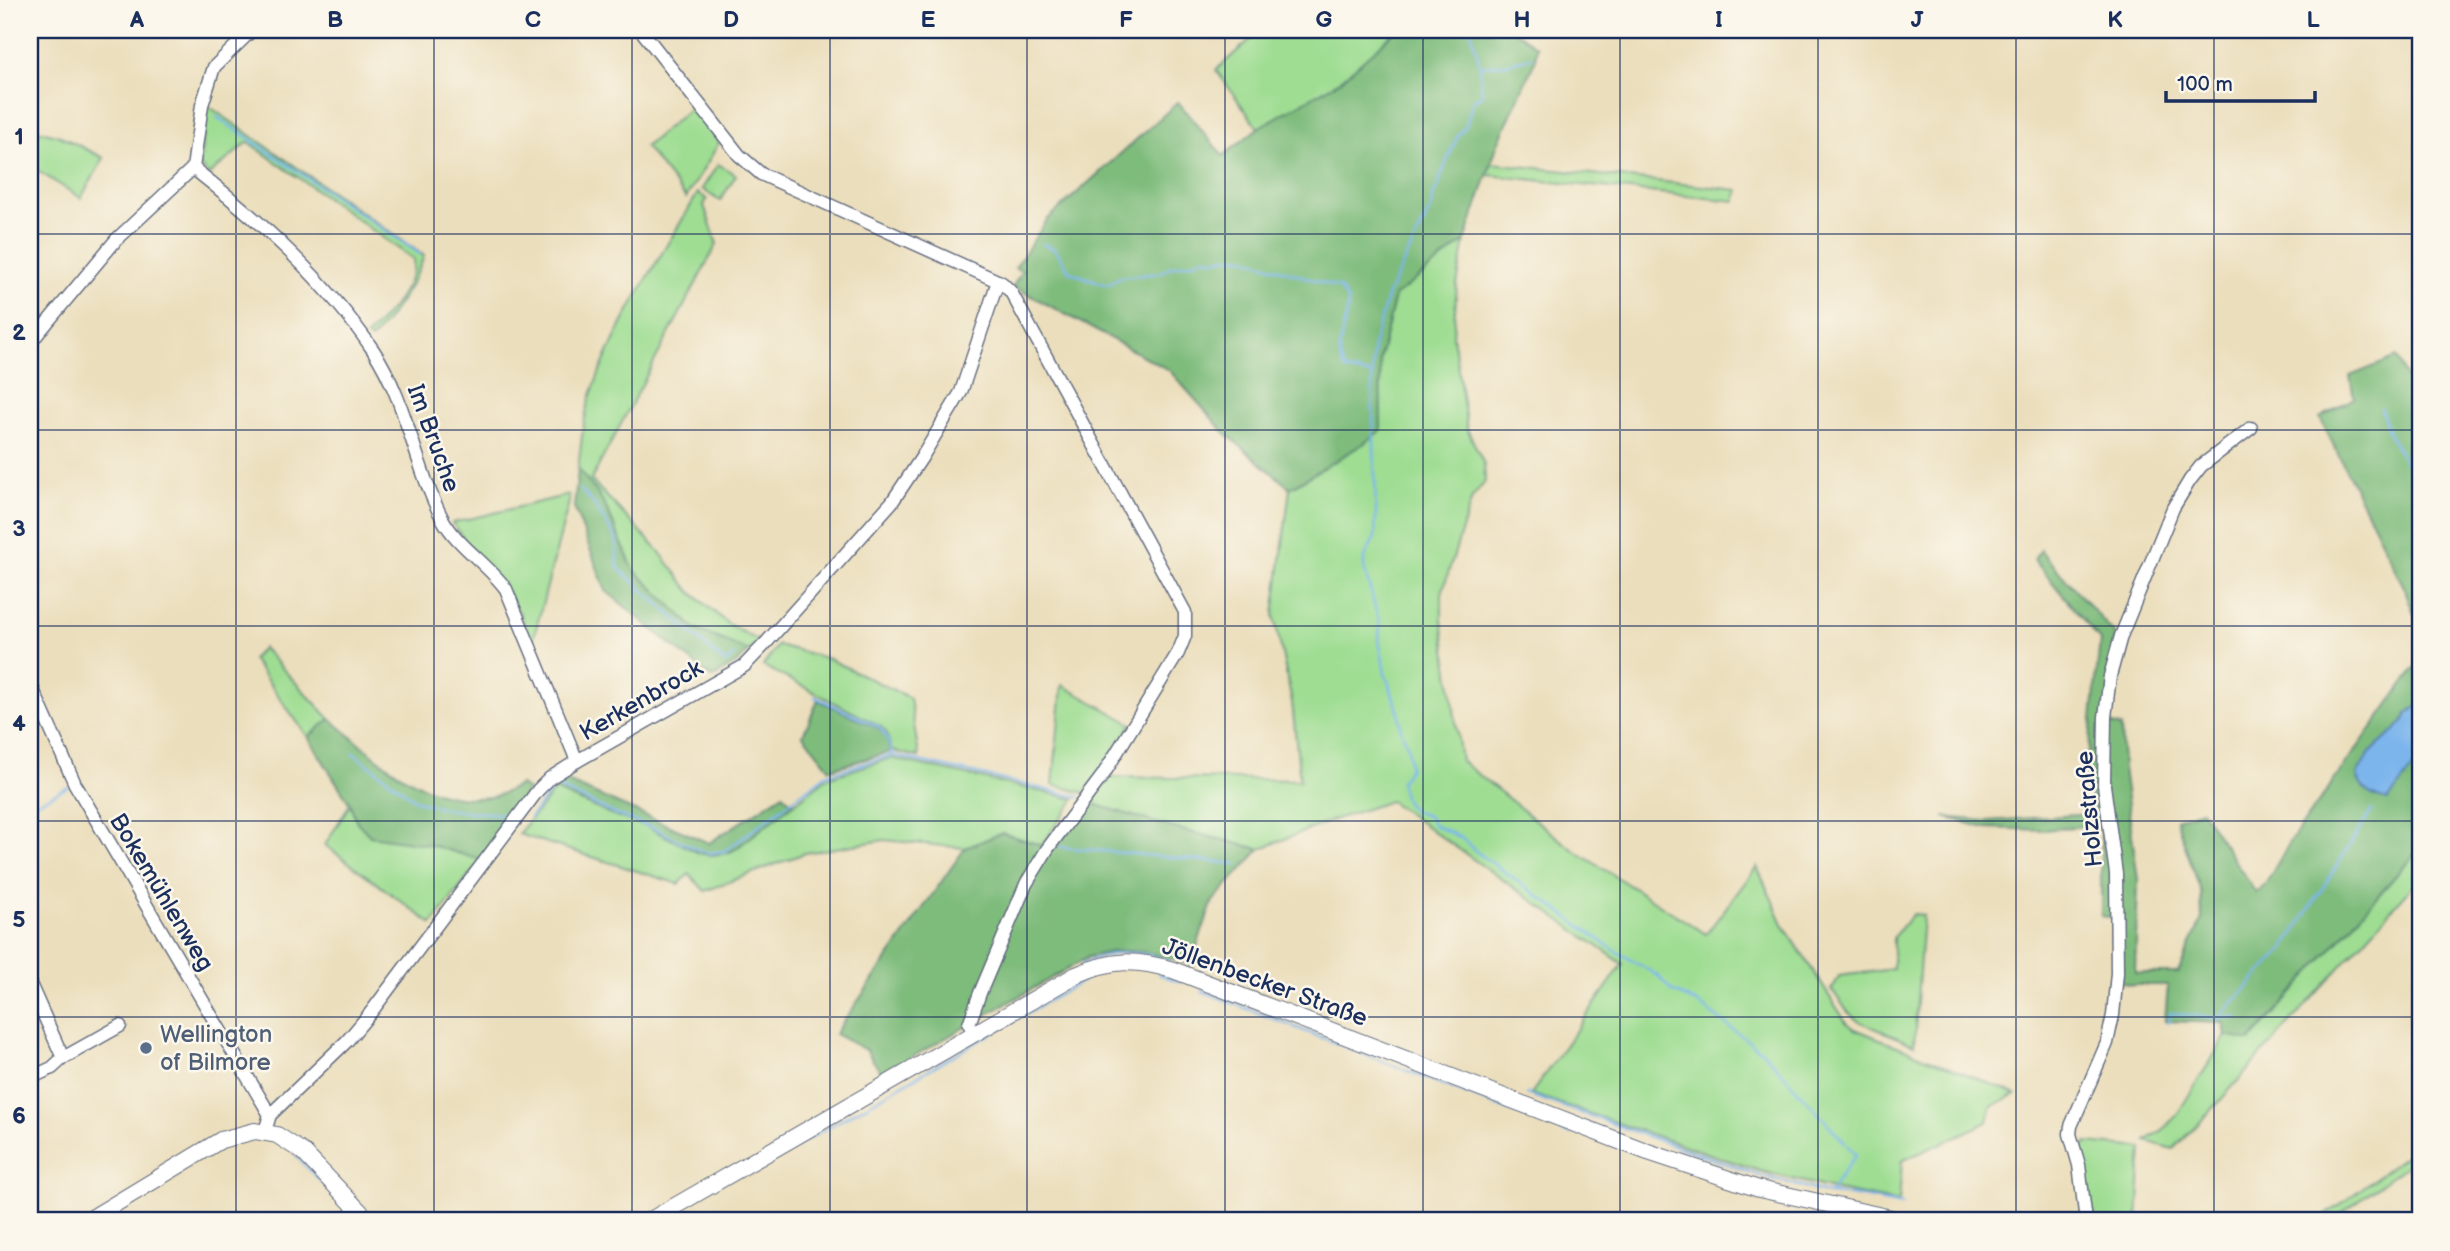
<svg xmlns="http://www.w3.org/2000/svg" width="2450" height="1251" font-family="'Balsamiq Sans',sans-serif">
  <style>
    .green { fill: #9edd92; stroke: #5c8678; stroke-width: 2 }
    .forest { fill: #7ebc7c; stroke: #4c766d; stroke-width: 2 }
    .water { fill: #7bb5ec; stroke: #4b72a5; stroke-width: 2 }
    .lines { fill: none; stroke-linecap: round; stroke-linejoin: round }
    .stream { stroke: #7bb5ec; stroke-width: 2.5 }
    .minor-casing { stroke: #646c7f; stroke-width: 15 }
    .tertiary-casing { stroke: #646c7f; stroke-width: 18 }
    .minor { stroke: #fff; stroke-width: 12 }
    .tertiary { stroke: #fff; stroke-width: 16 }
    .grid { fill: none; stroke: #1b2f5e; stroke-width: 2; stroke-opacity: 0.55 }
    .service-dot { fill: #5c6f8a; stroke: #fbf7ec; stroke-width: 2.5 }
    .labels { text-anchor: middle; stroke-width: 5; stroke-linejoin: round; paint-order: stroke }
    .street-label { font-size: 24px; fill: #1b2f5e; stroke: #fbf7ec }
    .service-label { font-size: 24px; fill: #4e5e75; stroke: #fbf7ec; text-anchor: start }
    .neatline { fill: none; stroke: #1b2f5e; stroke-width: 2.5 }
    .grid-label { font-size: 23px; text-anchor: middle; font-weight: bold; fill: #1b2f5e }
  </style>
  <rect width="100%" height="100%" fill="#fbf7ec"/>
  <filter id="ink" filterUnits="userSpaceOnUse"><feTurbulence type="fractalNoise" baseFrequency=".0143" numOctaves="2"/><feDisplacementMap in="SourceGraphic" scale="14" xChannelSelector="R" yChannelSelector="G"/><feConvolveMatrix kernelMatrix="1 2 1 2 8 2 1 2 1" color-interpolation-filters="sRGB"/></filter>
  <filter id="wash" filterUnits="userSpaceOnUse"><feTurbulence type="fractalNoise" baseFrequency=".00686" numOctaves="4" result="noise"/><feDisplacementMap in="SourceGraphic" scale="28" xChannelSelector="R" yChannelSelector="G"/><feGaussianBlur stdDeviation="1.57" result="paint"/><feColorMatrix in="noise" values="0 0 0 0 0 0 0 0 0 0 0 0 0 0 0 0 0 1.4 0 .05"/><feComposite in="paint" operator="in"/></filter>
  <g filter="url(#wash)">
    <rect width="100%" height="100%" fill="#ebdebc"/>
    <g class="green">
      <polygon points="1261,30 1397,30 1340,81 1258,128 1216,70"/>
      <path d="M207 105 424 256C412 288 393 314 371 340L367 336C384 318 417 284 413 259L248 142 209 175 200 166Z"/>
      <polygon points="693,106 719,143 686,198 645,147"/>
      <polygon points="30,128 60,136 104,158 81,198 30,166"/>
      <polygon points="1492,163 1739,190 1735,201 1487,175"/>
      <polygon points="718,164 736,175 720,201 702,189"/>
      <path d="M698 193 707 199 704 205 717 244 591 480 658 550 690 591 728 624 759 641 749 651 695 629 633 569 608 512 599 495 578 469C581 445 583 418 591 395 616 323 660 258 698 193Z"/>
      <polygon points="1465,241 1457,284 1453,336 1467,429 1484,464 1485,482 1472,498 1442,593 1442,620 1461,761 1572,849 1706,934 1757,867 1784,926 1846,1022 1855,1029 2016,1094 1991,1107 1988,1122 1902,1161 1899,1202 1837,1190 1760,1171 1531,1094 1623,964 1390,801 1333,820 1260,849 1173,828 1090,803 1109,777 1300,780 1292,702 1274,615 1290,488 1366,442 1381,430 1380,358 1395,296"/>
      <polygon points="569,495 569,502 532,644 520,613 452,523"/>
      <polygon points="778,645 829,659 910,698 919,757 892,751 886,732 880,726 763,666"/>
      <polygon points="263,648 330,719 308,737 252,659"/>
      <polygon points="1062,685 1132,724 1085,793 1053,785"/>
      <polygon points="891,758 1075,799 1041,846 1002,833 965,848 884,840 805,853 705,891 689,874 679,884 518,834 555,790 615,816 646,826 699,853 734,850 827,778"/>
      <polygon points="350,804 357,822 481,860 432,924 325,845"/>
      <polygon points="2420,848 2420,878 2209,1113 2173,1149 2146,1141 2164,1129 2178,1113 2226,1036 2250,1040"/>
      <polygon points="1913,914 1923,915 1914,1045 1858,1021 1848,1012 1832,990 1839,976 1893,969 1893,937"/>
      <polygon points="2087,1143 2142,1148 2138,1221 2094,1221 2082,1147"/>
      <polygon points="2420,1145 2420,1156 2330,1221 2318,1221"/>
    </g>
    <g class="forest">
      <polygon points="1397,30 1513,30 1537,47 1535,61 1498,143 1465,241 1395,296 1380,358 1381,430 1366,442 1290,488 1225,433 1169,370 1013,286 1022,271 1015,268 1047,220 1178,102 1223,156 1258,128 1340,81"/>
      <polygon points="2397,357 2420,406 2420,630 2404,587 2320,418 2354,398 2350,376"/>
      <polygon points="578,469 599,495 608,512 633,569 695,629 749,651 737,663 712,678 606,591 574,507"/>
      <polygon points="2040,550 2115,634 2108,724 2121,727 2123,768 2138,880 2135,973 2178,973 2202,919 2201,892 2176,819 2201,810 2256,893 2265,885 2290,842 2419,662 2420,658 2420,848 2250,1041 2226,1036 2224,1023 2165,1021 2168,985 2132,985 2120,982 2121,918 2101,916 2101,824 2045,830 1986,828 1944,817 1987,821 2093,814 2087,768 2100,640 2034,560"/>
      <polygon points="818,700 878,728 887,738 890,752 830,769 803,735"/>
      <path d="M330 719C378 758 423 806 490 797 500 796 511 789 520 785L528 790 499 829 481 860 431 845 370 836 357 822 350 804 308 737Z"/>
      <path d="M558 778 709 843 783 794 793 804 734 850C723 855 711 856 699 853L646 826 615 816 547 787Z"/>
      <path d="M1090 803 1173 828 1260 849 1213 901 1190 965C1152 952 1128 945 1089 957L882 1074 866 1050 835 1034 965 848 1002 833 1054 849Z"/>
    </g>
    <path class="water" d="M2420 704V759L2388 800C2373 797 2361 791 2357 775L2370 753 2402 724 2407 714Z"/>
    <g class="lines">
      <g class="stream">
        <polyline points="1471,30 1480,66"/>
        <polyline points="217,117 420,254"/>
        <path d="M1043 244 1056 250 1070 272 1107 285 1120 277 1160 273 1170 267 1195 262 1203 257 1214 260 1227 257 1244 258 1340 288 1348 301V307C1345 327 1332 353 1346 370L1372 375 1376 515 1375 537 1364 559V568L1380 625 1379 640 1385 673 1399 713 1401 730 1408 747 1410 767 1400 782 1406 803 1414 811 1428 816 1434 825 1462 838 1474 850 1614 950 1657 975 1672 991 1699 1004 1764 1053 1856 1155 1836 1182 1831 1194 1858 1196 1902 1205"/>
        <polyline points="1372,375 1374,343 1388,294 1432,206 1433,194 1439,186 1441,175 1458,135 1466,126 1473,100 1482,96 1480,66 1507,64 1532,57"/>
        <polyline points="2381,408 2391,438 2420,487"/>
        <polyline points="580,489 594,504 616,538 618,568 725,663 735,655"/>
        <polyline points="815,697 879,727 887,738 892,755"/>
        <polyline points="353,753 417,801 451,810 512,815"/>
        <polyline points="30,806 68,787"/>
        <polyline points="530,817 555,786 617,815 658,830 694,848 709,853 725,851 826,775 892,755 1079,797"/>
        <polyline points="1061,847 1237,864"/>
        <path d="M1083 964C1111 949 1139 951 1168 961"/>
        <polyline points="1159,974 1181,982"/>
        <polyline points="1202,991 1570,1134"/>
        <polyline points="2220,1018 2237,1017"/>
        <polyline points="2169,1023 2170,1013 2219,1018 2285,947 2372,810"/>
        <polyline points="1527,1094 1759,1175 1830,1194"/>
        <polyline points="296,1156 328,1189"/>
        <polyline points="775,1158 1088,978"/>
        <polyline points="633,1221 645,1215"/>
      </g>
    </g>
  </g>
  <g filter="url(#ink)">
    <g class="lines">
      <defs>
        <g id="minor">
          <polyline points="641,30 739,155 761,174 1002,283 1011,292 1185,612 1185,636 1178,653 1103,775 1048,848 1026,884 980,993 969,1024 975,1034"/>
          <path d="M193 168C259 220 326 280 373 350 407 401 414 464 442 518 457 546 487 563 506 589L577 761"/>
          <polyline points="30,343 116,240 193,168 202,105 214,67 252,30"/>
          <polyline points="30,683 75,784 270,1115"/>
          <polyline points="30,984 63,1058"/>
          <polyline points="30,1078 52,1068 63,1058 120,1026"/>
          <polyline points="265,1131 270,1115 347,1041 372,1011 538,790 550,778 577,761 744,666 765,644 892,502 922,457 961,392 998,281"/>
          <polyline points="2086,1221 2079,1165 2070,1134 2071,1126 2107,1043 2113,1015 2117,973 2116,874 2104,785 2105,717 2110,676 2121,636 2173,508 2190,480 2201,466 2251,428"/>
        </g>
        <g id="tertiary">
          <polyline points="87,1221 221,1140 255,1131 277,1135 303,1152 369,1221"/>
          <path d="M649 1221 1076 975C1112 959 1135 959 1173 970L1648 1152 1759 1189 1905 1221"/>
        </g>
      </defs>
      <use href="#minor" class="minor-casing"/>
      <use href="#tertiary" class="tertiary-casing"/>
      <use href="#minor" class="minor"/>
      <use href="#tertiary" class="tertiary"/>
    </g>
  </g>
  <path class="grid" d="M236 30V1221M434 30V1221M632 30V1221M830 30V1221M1027 30V1221M1225 30V1221M1423 30V1221M1620 30V1221M1818 30V1221M2016 30V1221M2214 30V1221M30 234H2420M30 430H2420M30 626H2420M30 821H2420M30 1017H2420"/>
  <circle class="service-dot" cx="146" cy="1048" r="7"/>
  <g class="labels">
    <g class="street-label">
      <text transform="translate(434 438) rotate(70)" y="8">Im Bruche</text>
      <text transform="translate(641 700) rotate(-30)" y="8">Kerkenbrock</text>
      <text transform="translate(2089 809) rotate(-95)" y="8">Holzstraße</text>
      <text transform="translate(162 892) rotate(59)" y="8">Bokemühlenweg</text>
      <text transform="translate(1265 982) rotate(20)" y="8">Jöllenbecker Straße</text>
    </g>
    <g class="service-label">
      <text x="160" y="1042">Wellington<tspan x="160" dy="28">of Bilmore</tspan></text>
    </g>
  </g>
  <rect width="2450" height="1251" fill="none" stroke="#fbf7ec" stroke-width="77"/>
  <path d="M2166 91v10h149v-10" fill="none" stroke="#1b2f5e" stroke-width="3.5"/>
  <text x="2177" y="91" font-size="21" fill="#1b2f5e" stroke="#fbf7ec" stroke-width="5" paint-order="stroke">100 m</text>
  <rect x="38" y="38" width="2374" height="1174" class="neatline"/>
  <g class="grid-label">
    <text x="137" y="27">A</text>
    <text x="335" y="27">B</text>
    <text x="533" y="27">C</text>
    <text x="731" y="27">D</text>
    <text x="928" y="27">E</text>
    <text x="1126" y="27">F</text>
    <text x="1324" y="27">G</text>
    <text x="1522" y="27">H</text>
    <text x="1719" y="27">I</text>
    <text x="1917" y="27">J</text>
    <text x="2115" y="27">K</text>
    <text x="2313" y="27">L</text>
    <text x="19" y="144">1</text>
    <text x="19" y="340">2</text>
    <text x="19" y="536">3</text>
    <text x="19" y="731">4</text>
    <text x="19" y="927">5</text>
    <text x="19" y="1123">6</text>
  </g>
</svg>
